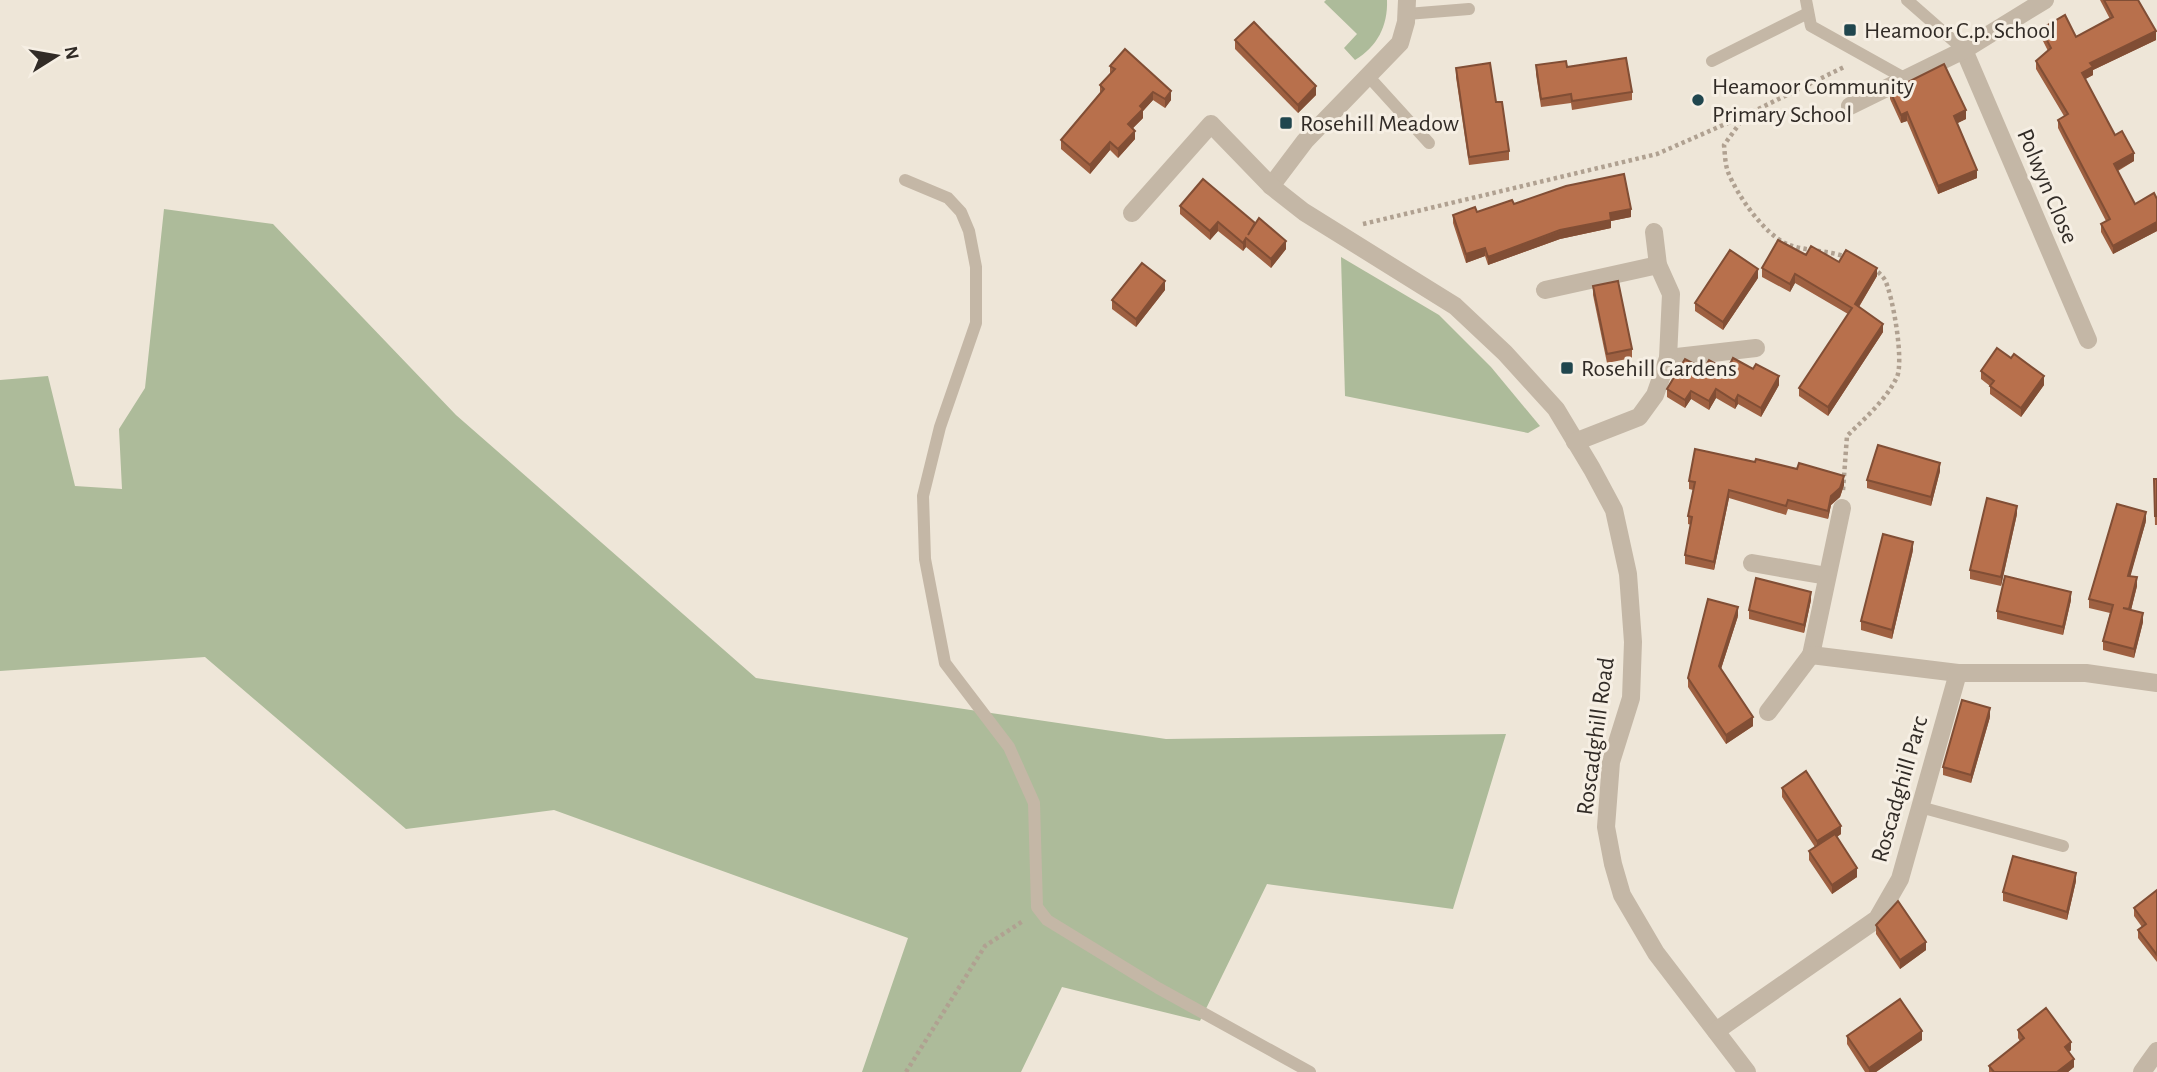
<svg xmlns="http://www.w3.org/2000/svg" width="2157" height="1072" font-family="'Alegreya Sans',sans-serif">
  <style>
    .green { fill: #adbb9a }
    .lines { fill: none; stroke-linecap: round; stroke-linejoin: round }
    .path { stroke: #b0a191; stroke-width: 4.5; stroke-dasharray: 3.5 3.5; stroke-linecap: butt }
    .lane { stroke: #c4b7a6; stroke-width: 12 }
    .street { stroke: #c4b7a6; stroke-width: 18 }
    .wall { fill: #9e6041 }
    .shaded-wall { fill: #814e35 }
    .building { fill: #b8704c; stroke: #814e35; stroke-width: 2 }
    .poi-dot { fill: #20464e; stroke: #f6efe4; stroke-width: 2.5 }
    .labels { text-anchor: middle; stroke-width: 6; stroke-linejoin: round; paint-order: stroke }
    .poi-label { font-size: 24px; fill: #312b26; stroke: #f6efe4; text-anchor: start }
    .street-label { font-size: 24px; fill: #312b26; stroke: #f6efe4 }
  </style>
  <rect width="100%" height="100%" fill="#eee6d8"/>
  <g class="green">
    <path d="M1326 0H1387C1388 26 1377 47 1355 60L1344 48 1357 34 1324 2Z"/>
    <polygon points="164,209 273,224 456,415 756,678 1166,739 1506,734 1453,909 1267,884 1200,1021 1062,987 1021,1072 862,1072 908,938 554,810 406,829 205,657 0,671 0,380 48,376 75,486 122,489 119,429 145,388"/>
    <polygon points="1341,257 1439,315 1491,367 1540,426 1528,433 1345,396"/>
  </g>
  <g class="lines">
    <g class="path">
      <path d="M1745 116 1724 145C1725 154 1725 164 1728 172 1737 195 1764 234 1787 244 1803 251 1828 250 1846 257"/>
      <polyline points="1363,224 1657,154 1746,115 1844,67"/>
      <path d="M1843 490 1847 436C1865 418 1886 400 1897 377 1904 360 1893 297 1885 280 1882 275 1878 272 1873 268"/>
      <polyline points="906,1072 985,946 1023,921"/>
    </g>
    <g class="lane">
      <polyline points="1806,0 1811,26 1906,79"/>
      <polyline points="1907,0 1964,50"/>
      <polyline points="1407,14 1469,9"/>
      <polyline points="1712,61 1808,13"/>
      <polyline points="1369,77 1429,143"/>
      <polyline points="905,180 948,198 961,212 969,231 976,267 976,323 940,427 923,496 925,559 945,663 1009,747 1034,803 1037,907 1047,920 1158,988 1310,1072"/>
      <polyline points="1920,807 2063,846"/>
    </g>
    <g class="street">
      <polyline points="1964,50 2088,340"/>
      <polyline points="1850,106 1964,50 2045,0"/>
      <polyline points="1271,186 1305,141 1400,43 1406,22 1407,0"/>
      <polyline points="1132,213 1211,124 1271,186 1304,212 1455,306 1505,353 1556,409 1592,469 1614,510 1628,574 1633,642 1631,698 1611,762 1606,827 1613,864 1622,895 1656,953 1747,1072"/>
      <polyline points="1545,290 1658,265"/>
      <polyline points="1668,358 1756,348"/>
      <polyline points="1575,442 1639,417 1655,395 1668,358 1671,294 1658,265 1654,232"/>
      <polyline points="1752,563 1827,576"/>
      <polyline points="1811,655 1842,508"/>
      <polyline points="1768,712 1811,655 1958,673"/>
      <polyline points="1716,1031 1877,919 1900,879 1958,673 2086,673 2157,683"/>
      <polyline points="2142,1072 2157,1051"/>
    </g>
  </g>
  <g class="wall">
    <polygon points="2100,0 2138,0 2156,40 2093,70 2093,75 2085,79 2115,135 2134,161 2118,171 2135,204 2157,199 2157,231 2113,254 2101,232 2101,224 2106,221 2058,128 2058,120 2064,116 2036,69 2036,61 2048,51 2041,37 2041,29 2076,37 2110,19"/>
    <polygon points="1235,40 1316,95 1298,113 1235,49"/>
    <polygon points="1536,65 1567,67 1632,92 1632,100 1572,110 1571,103 1541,107 1536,74"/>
    <polygon points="1110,66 1171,100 1165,108 1153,100 1143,111 1143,118 1133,128 1135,139 1118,158 1110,150 1090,174 1061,149 1061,140 1100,93 1100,85 1110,74"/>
    <polygon points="1456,68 1496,102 1509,151 1509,160 1469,165 1456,77"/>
    <polygon points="1890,91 1966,119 1957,123 1977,178 1938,194 1907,121 1901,123 1890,99"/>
    <polygon points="1514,204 1631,217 1611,221 1611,228 1560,239 1488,265 1485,256 1466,263 1453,223 1453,215 1477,212"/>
    <polygon points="1180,206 1286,249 1271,268 1246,247 1243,251 1218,231 1210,240 1180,214"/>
    <polygon points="1806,255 1839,262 1877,276 1859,307 1883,332 1828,416 1799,396 1799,388 1848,314 1795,283 1790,292 1762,277 1762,268"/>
    <polygon points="1758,278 1723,330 1695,311 1695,303"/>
    <polygon points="1593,286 1632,349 1632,358 1607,363 1593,295"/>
    <polygon points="1165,290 1136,327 1112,309 1112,300"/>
    <polygon points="2011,358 2044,385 2021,417 1990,394 1990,386 1981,379 1981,371"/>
    <polygon points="1704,369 1727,370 1779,385 1761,417 1738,404 1735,409 1716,398 1709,410 1691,399 1685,408 1667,397 1667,389"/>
    <polygon points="1940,471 1931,506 1867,488 1867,480"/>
    <polygon points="2154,479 2157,479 2157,525 2155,525"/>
    <polygon points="1689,481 1844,485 1840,497 1831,505 1828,519 1788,509 1786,515 1729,498 1714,570 1685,564 1685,555 1691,525 1688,524 1688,516 1693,490 1689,489"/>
    <polygon points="2017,514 2001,586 1970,579 1970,570"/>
    <polygon points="2146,521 2130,576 2137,586 2131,610 2143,622 2134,658 2103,650 2103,641 2110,613 2089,608 2089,599"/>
    <polygon points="1913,550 1892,639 1861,630 1861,621"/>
    <polygon points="1811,600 1804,633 1749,619 1749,610"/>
    <polygon points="2071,600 2063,635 1997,619 1997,611"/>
    <polygon points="1738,616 1721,669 1753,726 1726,744 1688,687 1688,678"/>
    <polygon points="1990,717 1971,783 1943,775 1943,767"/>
    <polygon points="1782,788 1841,834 1837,837 1857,877 1832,894 1809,860 1809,851 1815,847 1782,797"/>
    <polygon points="2076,881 2067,920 2003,901 2003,892"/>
    <polygon points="2157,890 2157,962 2138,938 2138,930 2142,927 2134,916 2134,908"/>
    <polygon points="1876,925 1926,950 1900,969 1876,934"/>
    <polygon points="2018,1030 2071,1050 2069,1052 2074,1067 2068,1072 1989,1072 1989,1066 2020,1041 2018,1038"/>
    <polygon points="1847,1036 1922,1040 1876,1072 1865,1072 1847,1044"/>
  </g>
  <g class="shaded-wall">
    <polygon points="2156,31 2156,40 2093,70 2093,75 2082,81 2082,73 2090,63"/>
    <polygon points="1316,86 1316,95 1298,113 1298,105"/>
    <polygon points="1171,91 1171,100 1165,108 1165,99"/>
    <polygon points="1153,92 1153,100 1143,111 1143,118 1128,133 1128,124 1140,106"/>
    <polygon points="1966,110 1966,119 1954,125 1954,116"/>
    <polygon points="1907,112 1907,121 1901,123 1901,115"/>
    <polygon points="1135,131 1135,139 1118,158 1118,149"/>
    <polygon points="1110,142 1110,150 1090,174 1090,165"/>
    <polygon points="2134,153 2134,161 2114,172 2114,164"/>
    <polygon points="1977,170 1977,178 1938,194 1938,186"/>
    <polygon points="1631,209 1631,217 1611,221 1611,228 1560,239 1488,265 1488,257 1610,213"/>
    <polygon points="1218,222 1218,231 1210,240 1210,231"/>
    <polygon points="2157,222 2157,231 2113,254 2113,246"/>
    <polygon points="1246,238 1246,247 1243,251 1243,243"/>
    <polygon points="1286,241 1286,249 1271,268 1271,259"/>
    <polygon points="1485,248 1485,256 1466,263 1466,254"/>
    <polygon points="1877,268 1877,276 1855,313 1855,304"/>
    <polygon points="1758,269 1758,278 1723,330 1723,322"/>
    <polygon points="1795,274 1795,283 1790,292 1790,284"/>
    <polygon points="1165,281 1165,290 1136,327 1136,319"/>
    <polygon points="1883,324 1883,332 1828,416 1828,407"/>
    <polygon points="1779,376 1779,385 1761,417 1761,408"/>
    <polygon points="2044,376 2044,385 2021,417 2021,408"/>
    <polygon points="1716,389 1716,398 1709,410 1709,401"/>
    <polygon points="1691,391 1691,399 1685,408 1685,400"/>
    <polygon points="1738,395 1738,404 1735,409 1735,401"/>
    <polygon points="1940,463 1940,471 1931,506 1931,497"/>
    <polygon points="1844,476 1844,485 1840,497 1831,505 1828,519 1828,511 1831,496"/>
    <polygon points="1729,490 1729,498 1714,570 1714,562"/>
    <polygon points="2017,506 2017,514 2001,586 2001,577"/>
    <polygon points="2146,512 2146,521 2128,585 2128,576"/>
    <polygon points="1913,542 1913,550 1892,639 1892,630"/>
    <polygon points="2137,577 2137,586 2129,618 2129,609"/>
    <polygon points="1811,592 1811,600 1804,633 1804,625"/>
    <polygon points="2071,592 2071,600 2063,635 2063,627"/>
    <polygon points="1738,607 1738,616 1719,675 1719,666"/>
    <polygon points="2143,613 2143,622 2134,658 2134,649"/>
    <polygon points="1990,708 1990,717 1971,783 1971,775"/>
    <polygon points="1753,717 1753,726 1726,744 1726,735"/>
    <polygon points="1841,826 1841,834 1817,849 1817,841"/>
    <polygon points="1857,868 1857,877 1832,894 1832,885"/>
    <polygon points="2076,873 2076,881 2067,920 2067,912"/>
    <polygon points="1926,942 1926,950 1900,969 1900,960"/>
    <polygon points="1922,1031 1922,1040 1876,1072 1869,1072 1869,1068"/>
    <polygon points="2071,1042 2071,1050 2065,1055 2065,1047"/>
    <polygon points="2074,1059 2074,1067 2068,1072 2057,1072"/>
  </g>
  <g class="building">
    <polygon points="2104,0 2138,0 2156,31 2090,63 2093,67 2082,73 2115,135 2122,131 2134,153 2114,164 2135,204 2154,193 2157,199 2157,222 2113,246 2101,224 2110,219 2058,120 2068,114 2036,61 2051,48 2041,29 2065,15 2076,37 2113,17"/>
    <polygon points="1254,22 1316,86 1298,105 1235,40"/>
    <polygon points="1125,49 1171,91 1165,99 1153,92 1140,106 1143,109 1128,124 1135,131 1118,149 1110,142 1090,165 1061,140 1104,89 1100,85 1115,69 1110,66"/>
    <polygon points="1626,58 1632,92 1572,101 1571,94 1541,99 1536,65 1566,61 1567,67"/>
    <polygon points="1490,63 1496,102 1502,102 1509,151 1469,157 1456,68"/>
    <polygon points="1944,64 1966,110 1954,116 1977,170 1938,186 1907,112 1901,115 1890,91"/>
    <polygon points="1624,174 1631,209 1610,213 1611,220 1560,230 1488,257 1485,248 1466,254 1453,215 1475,207 1477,212 1512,200 1514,204 1566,186"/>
    <polygon points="1203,179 1255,223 1248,235 1259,218 1286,241 1271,259 1246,238 1243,243 1218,222 1210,231 1180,206"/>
    <polygon points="1778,240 1806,255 1811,246 1839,262 1846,250 1877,268 1855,304 1883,324 1828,407 1799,388 1852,308 1795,274 1790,284 1762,268"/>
    <polygon points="1730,250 1758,269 1723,322 1695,303"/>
    <polygon points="1142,263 1165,281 1136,319 1112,300"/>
    <polygon points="1618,281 1632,349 1607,354 1593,286"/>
    <polygon points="1997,348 2011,358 2014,354 2044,376 2021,408 1990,386 1994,381 1981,371"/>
    <polygon points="1733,358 1753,369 1756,364 1779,376 1761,408 1738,395 1735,401 1716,389 1709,401 1691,391 1685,400 1667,389 1685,359 1704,369 1709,360 1727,370"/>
    <polygon points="1878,445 1940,463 1931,497 1867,480"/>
    <polygon points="1695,449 1755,462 1756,459 1797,469 1799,463 1844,476 1840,488 1831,496 1828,511 1788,500 1786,506 1729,490 1714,562 1685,555 1692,517 1688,516 1695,482 1689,481"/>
    <polygon points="2154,479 2157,479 2157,516 2155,516"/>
    <polygon points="1987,498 2017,506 2001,577 1970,570"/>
    <polygon points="2117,504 2146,512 2128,576 2137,577 2129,609 2123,608 2143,613 2134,649 2103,641 2113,605 2089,599"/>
    <polygon points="1883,534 1913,542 1892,630 1861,621"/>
    <polygon points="2005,576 2071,592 2063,627 1997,611"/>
    <polygon points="1756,578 1811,592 1804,625 1749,610"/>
    <polygon points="1708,599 1738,607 1719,666 1753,717 1726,735 1688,678"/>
    <polygon points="1962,700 1990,708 1971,775 1943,767"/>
    <polygon points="1806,771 1841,826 1817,841 1782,788"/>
    <polygon points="1835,834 1857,868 1832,885 1809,851"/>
    <polygon points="2013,856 2076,873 2067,912 2003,892"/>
    <polygon points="2157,890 2157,955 2138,930 2146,924 2134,908"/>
    <polygon points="1898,901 1926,942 1900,960 1876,925"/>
    <polygon points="1900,999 1922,1031 1869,1068 1847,1036"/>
    <polygon points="2046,1008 2071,1042 2065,1047 2074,1059 2057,1072 1994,1072 1989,1066 2024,1038 2018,1030"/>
  </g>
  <g class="poi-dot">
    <rect x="1843" y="23" width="14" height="14" rx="3.5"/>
    <circle cx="1698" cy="100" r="7"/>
    <rect x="1279" y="116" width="14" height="14" rx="3.5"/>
    <rect x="1560" y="361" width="14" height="14" rx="3.5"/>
  </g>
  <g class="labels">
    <g class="poi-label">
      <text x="1864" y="38">Heamoor C.p. School</text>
      <text x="1712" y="94">Heamoor Community<tspan x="1712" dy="28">Primary School</tspan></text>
      <text x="1300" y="131">Rosehill Meadow</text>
      <text x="1581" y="376">Rosehill Gardens</text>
    </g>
    <g class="street-label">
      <text transform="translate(2048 186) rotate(67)" y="8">Polwyn Close</text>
      <text transform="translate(1595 736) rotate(-82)" y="8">Roscadghill Road</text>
      <text transform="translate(1899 789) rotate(-74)" y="8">Roscadghill Parc</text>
    </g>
  </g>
  <g transform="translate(56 56) rotate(79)" stroke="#f6efe4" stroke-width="5" paint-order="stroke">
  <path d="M0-5L12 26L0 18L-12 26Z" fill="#312b26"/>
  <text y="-10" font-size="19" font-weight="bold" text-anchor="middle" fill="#312b26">N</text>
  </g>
</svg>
